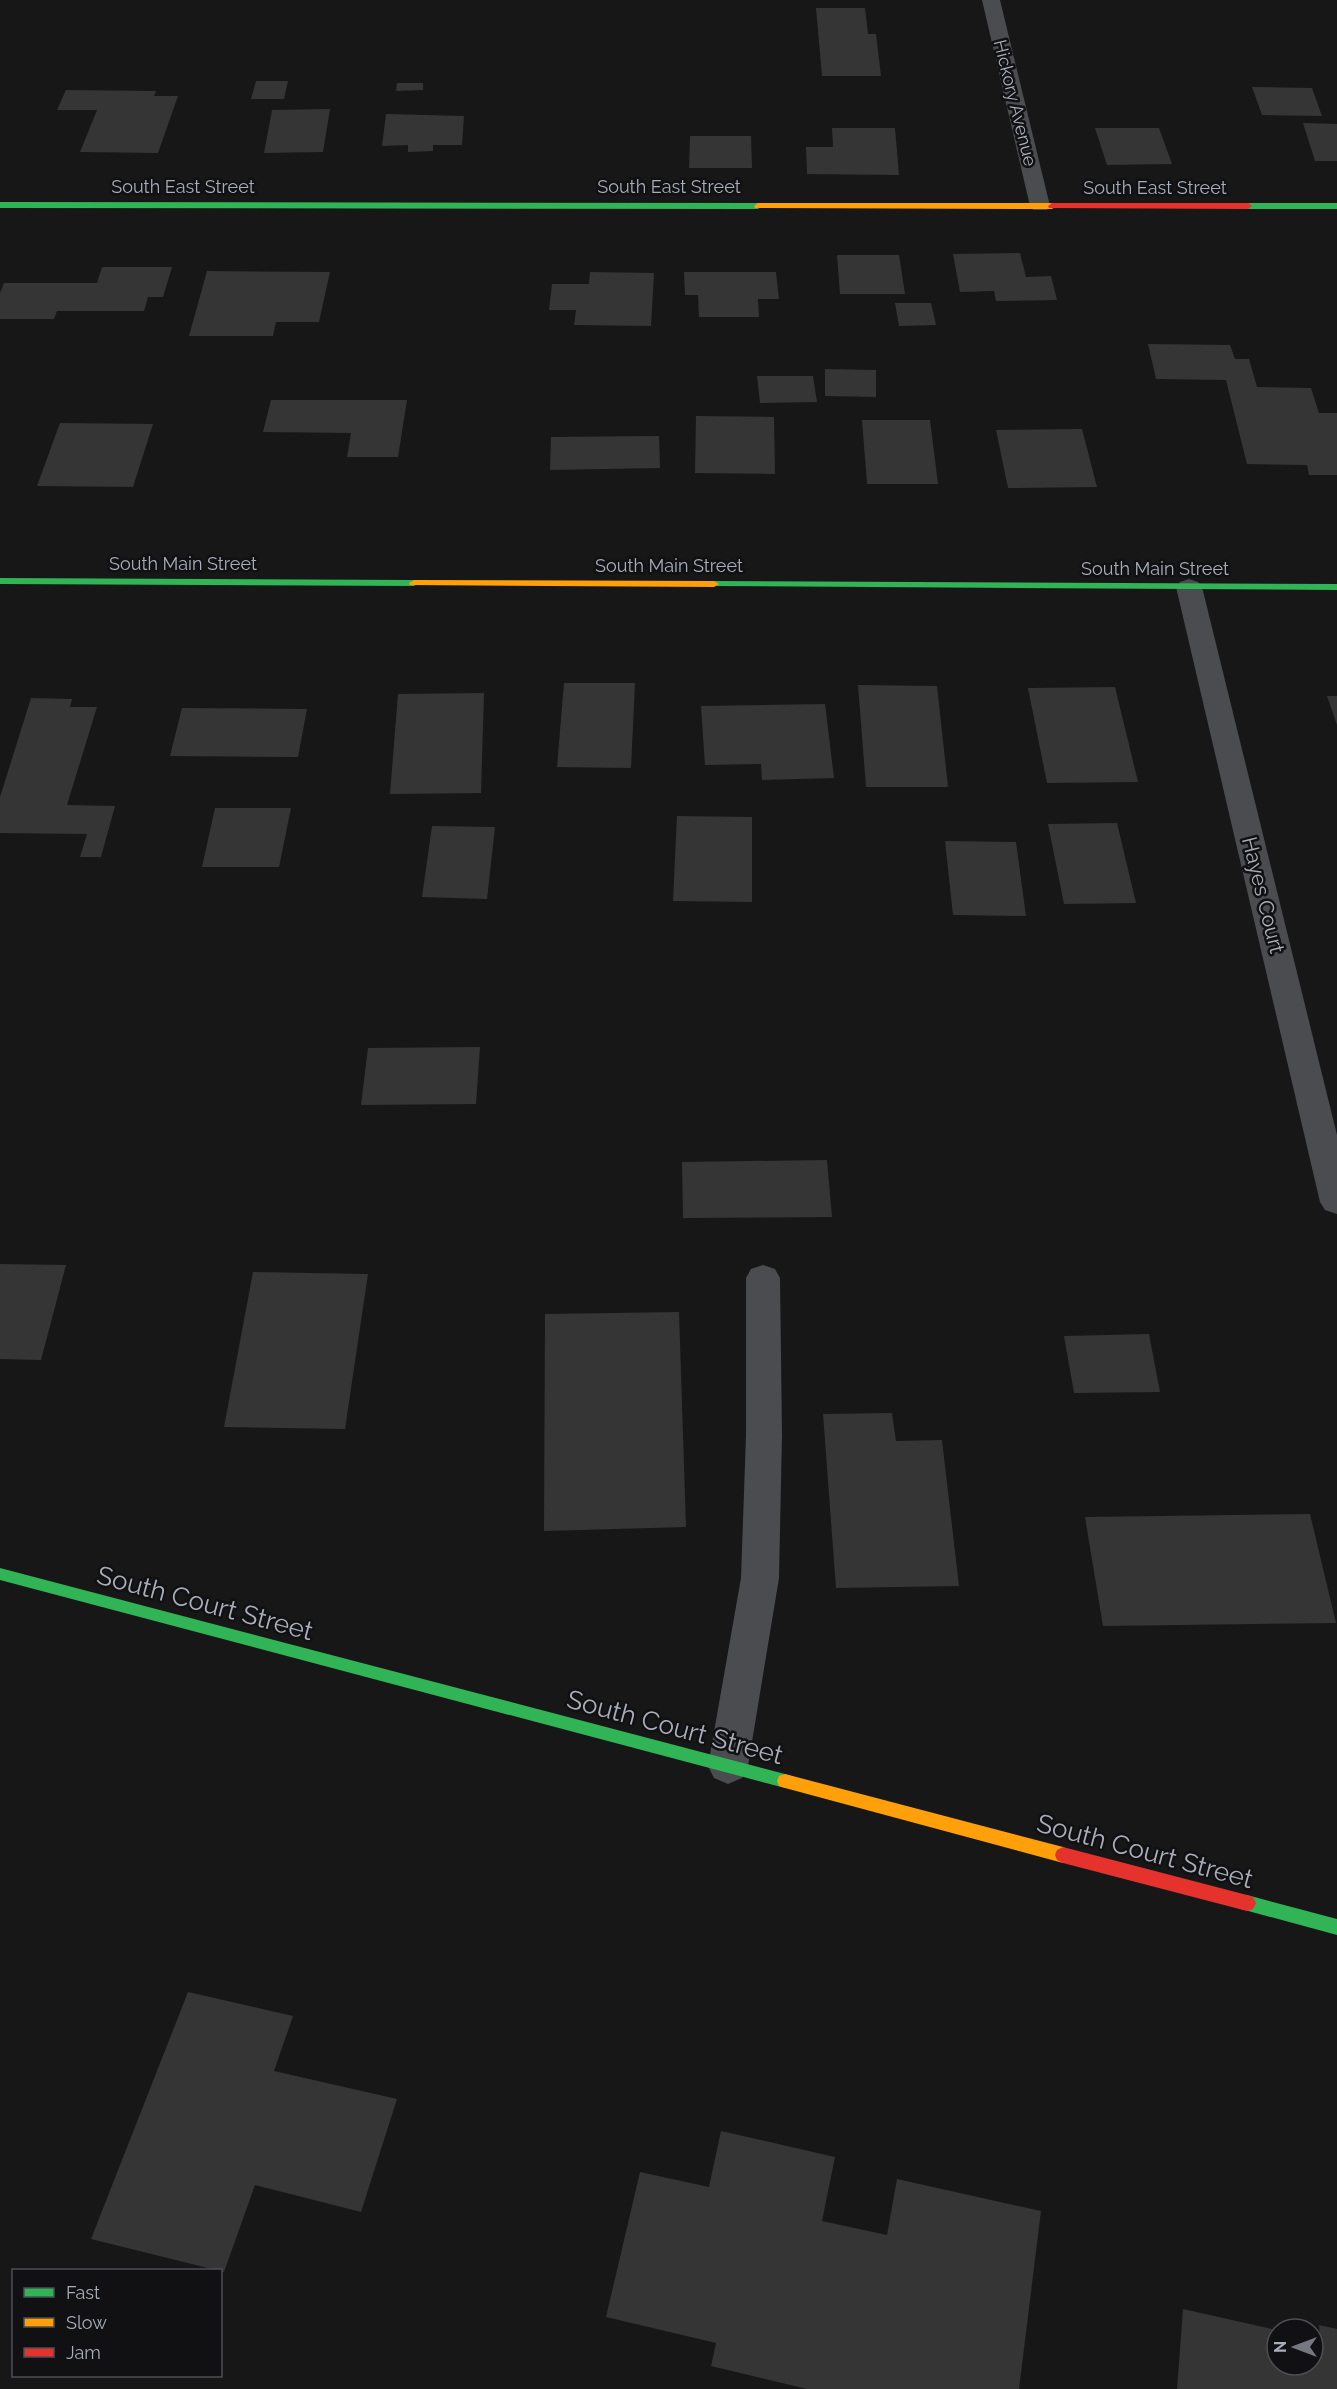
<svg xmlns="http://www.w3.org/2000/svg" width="1337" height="2389" font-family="Raleway,sans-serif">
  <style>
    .building { fill: #353536 }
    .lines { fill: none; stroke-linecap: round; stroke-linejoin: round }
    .lane { fill: #4b4c50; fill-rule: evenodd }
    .street { fill: #4b4c50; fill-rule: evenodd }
    .fast { fill: #30b455; fill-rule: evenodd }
    .slow { fill: #ff9f0a; fill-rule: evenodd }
    .jam { fill: #e5322d; fill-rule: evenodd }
    .labels { text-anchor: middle; stroke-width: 5; stroke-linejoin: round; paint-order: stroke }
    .far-street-label { font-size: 18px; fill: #a8adb8; stroke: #111113 }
    .street-label { font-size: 21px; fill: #a8adb8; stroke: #111113 }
    .near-street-label { font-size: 26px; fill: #a8adb8; stroke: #111113 }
  </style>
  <rect width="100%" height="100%" fill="#171717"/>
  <g class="building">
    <polygon points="816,8 865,8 868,34 876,34 881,76 822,76"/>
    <polygon points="256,81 288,81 284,99 251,99"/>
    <polygon points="397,83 423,83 423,90 396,91"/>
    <polygon points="1252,87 1312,88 1322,116 1262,115"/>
    <polygon points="66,90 156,91 154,96 178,96 158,153 80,152 97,110 57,110"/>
    <polygon points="330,109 323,152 264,153 272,110"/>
    <polygon points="386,114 464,116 462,145 433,145 433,151 408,152 408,145 382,146"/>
    <polygon points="1303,123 1337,124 1337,161 1315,161"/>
    <polygon points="832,128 895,128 899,175 807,174 806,147 833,147"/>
    <polygon points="1095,128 1159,128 1172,164 1107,165"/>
    <polygon points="690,136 751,136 752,168 689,168"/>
    <polygon points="1020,253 1026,277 1051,276 1057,300 996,301 994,291 960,292 953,254"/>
    <polygon points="837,255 899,255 905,294 840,294"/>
    <polygon points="102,267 172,267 163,297 148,297 144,311 57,311 54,319 0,319 0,293 4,283 97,283"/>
    <polygon points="207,271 330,272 319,322 276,322 273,336 189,336"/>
    <polygon points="590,272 654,273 651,326 574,325 576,310 549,310 552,284 589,284"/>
    <polygon points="684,272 776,272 779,299 758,299 759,317 699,317 698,295 685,295"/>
    <polygon points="895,303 931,303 936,325 899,326"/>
    <polygon points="1148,344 1230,345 1235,359 1249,359 1257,387 1311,388 1319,413 1337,413 1337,475 1309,475 1307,465 1247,464 1226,380 1156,379"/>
    <polygon points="825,369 876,370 876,397 825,396"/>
    <polygon points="757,376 813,376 817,402 760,403"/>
    <polygon points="271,400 407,400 398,457 347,457 351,433 263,432"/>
    <polygon points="696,416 774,417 775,474 695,473"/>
    <polygon points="862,420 930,420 938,484 867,484"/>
    <polygon points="60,423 153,424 133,487 37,486"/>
    <polygon points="1082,429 1097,487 1008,488 996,430"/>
    <polygon points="659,436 660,468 550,470 551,437"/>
    <polygon points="564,683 635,683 631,768 557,767"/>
    <polygon points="858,685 937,686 948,787 866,787"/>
    <polygon points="1115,687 1138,782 1047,783 1028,688"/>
    <polygon points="484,693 481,793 390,794 398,694"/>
    <polygon points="1327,696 1337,696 1337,725"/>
    <polygon points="31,698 72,699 70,707 97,707 67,805 115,806 101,857 80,857 87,834 0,833 0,797"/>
    <polygon points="825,704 834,778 762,780 761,764 705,765 701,706"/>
    <polygon points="182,708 307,709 298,757 170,756"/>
    <polygon points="215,808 291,808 279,867 202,867"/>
    <polygon points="677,816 752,817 752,902 673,901"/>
    <polygon points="1117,823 1136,903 1064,904 1048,824"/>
    <polygon points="432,826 495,827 487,899 422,897"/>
    <polygon points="945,841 1016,842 1026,916 953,915"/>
    <polygon points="480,1047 476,1104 361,1105 368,1048"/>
    <polygon points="827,1160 832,1217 683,1218 682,1162"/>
    <polygon points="0,1264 66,1265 41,1360 0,1359"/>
    <polygon points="253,1272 368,1274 345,1429 224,1427"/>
    <polygon points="679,1312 686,1527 544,1531 545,1314"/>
    <polygon points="1149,1334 1160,1392 1074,1393 1064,1336"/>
    <polygon points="892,1413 896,1441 942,1440 959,1586 836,1588 823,1414"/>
    <polygon points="1310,1514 1336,1623 1103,1626 1085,1517"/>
    <polygon points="188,1992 293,2016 274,2071 397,2099 361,2212 255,2185 224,2272 91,2239"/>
    <polygon points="721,2131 835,2157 822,2221 887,2235 897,2179 1041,2211 1019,2389 807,2389 711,2366 716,2343 606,2317 640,2172 709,2187"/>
    <polygon points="1183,2309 1277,2330 1277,2365 1313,2365 1313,2338 1320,2339 1319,2325 1337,2329 1337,2389 1177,2389"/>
  </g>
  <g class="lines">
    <polygon class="lane" points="763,1265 775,1269 780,1278 782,1435 779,1578 748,1766 742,1778 728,1784 714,1778 708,1766 741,1578 746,1435 746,1278 751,1269"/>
    <g class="street">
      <polygon points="982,0 1000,0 1050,206 1047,210 1033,210 1030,206"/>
      <polygon points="1189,579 1198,582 1202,587 1337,1135 1337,1214 1325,1210 1320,1202 1176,587 1180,582"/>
    </g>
    <g class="fast">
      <polygon points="0,202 758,203 762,206 758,209 0,208"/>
      <polygon points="1337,203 1337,209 1248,209 1244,206 1248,203"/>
      <polygon points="0,578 414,580 419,583 414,586 0,584"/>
      <polygon points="714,581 1337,584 1337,590 710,586 710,582"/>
      <polygon points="0,1568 785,1774 791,1776 793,1781 791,1786 785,1788 0,1580"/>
      <polygon points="1247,1895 1337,1919 1337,1935 1241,1909 1238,1903 1241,1897"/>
    </g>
    <g class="slow">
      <polygon points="758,203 1052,203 1056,206 1052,209 755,208 754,206"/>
      <polygon points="414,580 714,581 719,584 714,587 410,585 409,583"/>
      <polygon points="785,1774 1063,1847 1069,1850 1071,1855 1069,1860 1063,1863 785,1788 779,1786 777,1781 779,1776"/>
    </g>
    <g class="jam">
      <polygon points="1052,203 1248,203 1252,206 1248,209 1049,208 1048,206"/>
      <polygon points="1063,1847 1247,1895 1253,1897 1256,1903 1253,1909 1247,1911 1063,1863 1057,1860 1055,1855 1057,1850"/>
    </g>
  </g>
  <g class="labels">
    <g class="far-street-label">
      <text transform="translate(1015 103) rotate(76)" y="6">Hickory Avenue</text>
      <text x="183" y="193">South East Street</text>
      <text x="669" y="193">South East Street</text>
      <text x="1155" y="194">South East Street</text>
      <text x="183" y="570">South Main Street</text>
      <text x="669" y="572">South Main Street</text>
      <text x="1155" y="575">South Main Street</text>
    </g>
    <g class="street-label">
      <text transform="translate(1263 895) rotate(76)" y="7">Hayes Court</text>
    </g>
    <g class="near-street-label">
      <text transform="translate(205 1603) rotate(15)" y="9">South Court Street</text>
      <text transform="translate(675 1727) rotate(15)" y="9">South Court Street</text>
      <text transform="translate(1145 1851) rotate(15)" y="9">South Court Street</text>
    </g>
  </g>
  <rect x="12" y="2269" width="210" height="108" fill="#111113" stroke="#4d4f55" stroke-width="1.5"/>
  <rect x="24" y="2288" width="30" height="9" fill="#30b455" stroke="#4d4f55" stroke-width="1.5"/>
  <text x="66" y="2299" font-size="18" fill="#a8adb8">Fast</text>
  <rect x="24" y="2318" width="30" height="9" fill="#ff9f0a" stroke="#4d4f55" stroke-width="1.5"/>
  <text x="66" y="2329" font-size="18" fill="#a8adb8">Slow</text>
  <rect x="24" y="2348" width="30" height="9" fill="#e5322d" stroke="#4d4f55" stroke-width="1.5"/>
  <text x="66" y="2359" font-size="18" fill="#a8adb8">Jam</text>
  <g transform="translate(1295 2347) rotate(270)"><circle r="28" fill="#111113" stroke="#4d4f55" stroke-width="1.5"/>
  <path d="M0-4.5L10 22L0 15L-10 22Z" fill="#757880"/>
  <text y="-9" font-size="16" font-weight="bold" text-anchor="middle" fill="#a8adb8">N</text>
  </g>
</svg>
